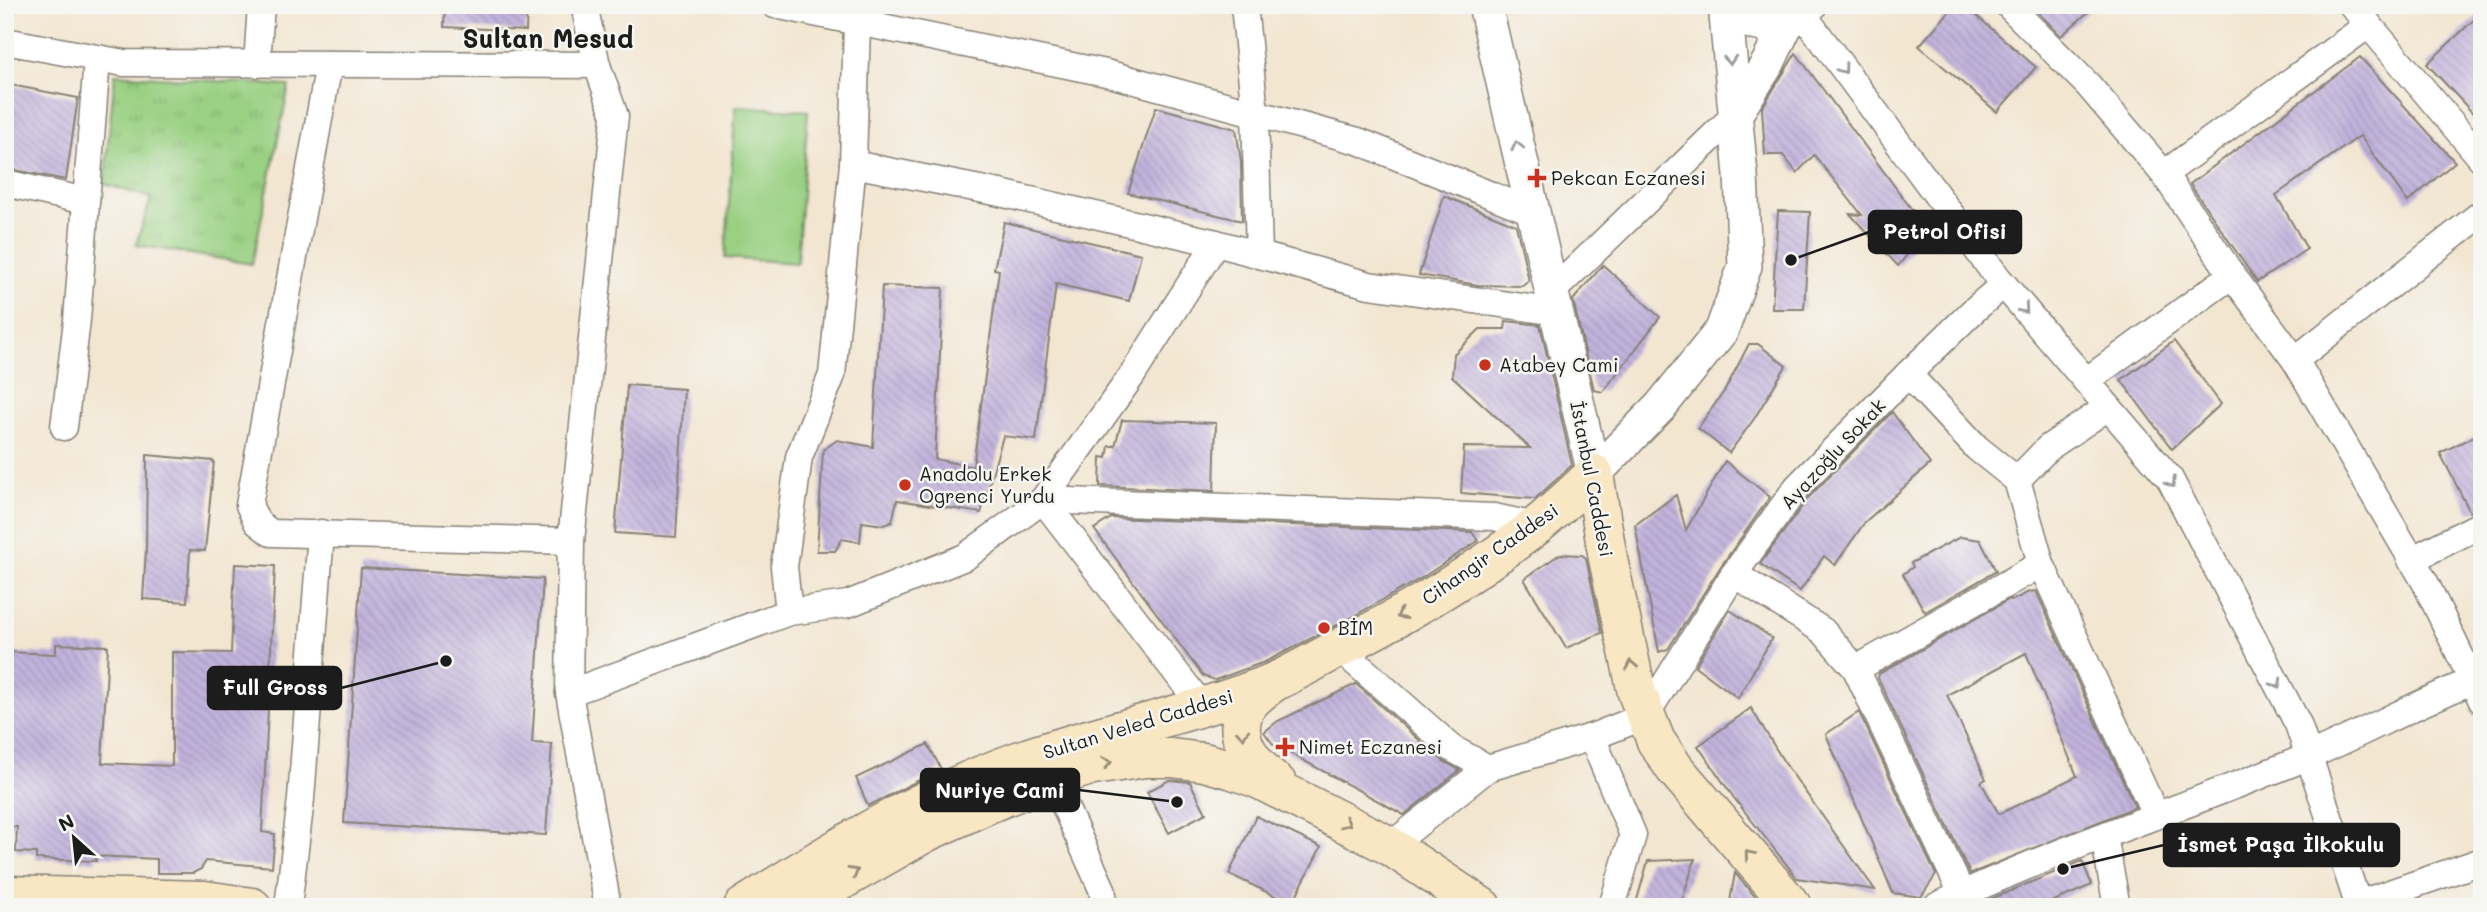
<svg xmlns="http://www.w3.org/2000/svg" width="2487" height="912" font-family="Mali,sans-serif">
  <style>
    .grass { fill: url(#grass-tufts); stroke: #5a764f; stroke-width: 2 }
    .garden { fill: #99d082; stroke: #5a764f; stroke-width: 2 }
    .building { fill: url(#building-back-hatch); fill-rule: evenodd }
    .lines { fill: none; stroke-linecap: round; stroke-linejoin: round }
    .minor-casing { stroke: #878176; stroke-width: 29 }
    .tertiary-casing { stroke: #878176; stroke-width: 36 }
    .secondary-casing { stroke: #878176; stroke-width: 41 }
    .minor { stroke: #fff; stroke-width: 26 }
    .tertiary { stroke: #fff; stroke-width: 33 }
    .secondary { stroke: #f9e7c3; stroke-width: 38 }
    .oneway { stroke: #999 }
    .oneway2 { stroke: #968c78 }
    .poi-dot { fill: #c8321e; stroke: #f6f6f2; stroke-width: 2.5 }
    .labels { text-anchor: middle; stroke-width: 5; stroke-linejoin: round; paint-order: stroke }
    .poi-label { font-size: 19px; fill: #1c1c1c; stroke: #f6f6f2; text-anchor: start }
    .street-label { font-size: 19px; fill: #1c1c1c; stroke: #f6f6f2 }
    .district-label { font-size: 26px; font-weight: bold; fill: #1c1c1c; stroke: #f6f6f2 }
    .leader { fill: none; stroke: #1c1c1c; stroke-width: 2.5 }
    .callout-dot { fill: #1c1c1c; stroke: #f6f6f2; stroke-width: 2.5 }
    .callout { fill: #1c1c1c; stroke: #1c1c1c; stroke-width: 2.5 }
    .callout-label { font-size: 21px; text-anchor: middle; font-weight: bold; fill: #fff }
  </style>
  <defs>
    <pattern id="grass-tufts" width="24" height="20" patternUnits="userSpaceOnUse" patternTransform="scale(1.75)"><rect width="24" height="20" fill="#99d082"/><path d="M3 7l-1-3M5 7V3M7 7l1-3M15 17l-1-3M17 17v-4M19 17l1-3" fill="none" stroke="#83b270"/></pattern>
    <pattern id="building-back-hatch" width="6" height="6" patternUnits="userSpaceOnUse" patternTransform="scale(1.75)"><rect width="6" height="6" fill="#c1b2db"/><path d="M-1 5l2 2M0 0l6 6M5-1l2 2" fill="none" stroke="#a598bb"/></pattern>
  </defs>
  <rect width="100%" height="100%" fill="#f6f6f2"/>
  <filter id="ink" filterUnits="userSpaceOnUse"><feTurbulence type="fractalNoise" baseFrequency=".0143" numOctaves="2"/><feDisplacementMap in="SourceGraphic" scale="14" xChannelSelector="R" yChannelSelector="G"/><feConvolveMatrix kernelMatrix="1 2 1 2 8 2 1 2 1" color-interpolation-filters="sRGB"/></filter>
  <filter id="wash" filterUnits="userSpaceOnUse"><feTurbulence type="fractalNoise" baseFrequency=".00686" numOctaves="4" result="noise"/><feDisplacementMap in="SourceGraphic" scale="28" xChannelSelector="R" yChannelSelector="G"/><feGaussianBlur stdDeviation="1.57" result="paint"/><feColorMatrix in="noise" values="0 0 0 0 0 0 0 0 0 0 0 0 0 0 0 0 0 1.4 0 .05"/><feComposite in="paint" operator="in"/></filter>
  <g filter="url(#wash)">
    <rect width="100%" height="100%" fill="#f2e6d1"/>
    <polygon class="grass" points="115,74 289,86 252,264 136,245 151,198 104,184"/>
    <polygon class="garden" points="736,106 808,111 797,263 725,258"/>
    <g id="blocks">
      <g class="building">
        <polygon points="445,5 527,5 526,31 444,27"/>
        <polygon points="1955,5 1964,5 2036,67 1997,112 1919,46"/>
        <polygon points="2031,5 2096,5 2061,36"/>
        <polygon points="2482,12 2482,123 2427,64"/>
        <polygon points="1796,53 1927,230 1898,266 1850,214 1862,215 1814,155 1797,173 1783,155 1765,155 1762,108"/>
        <polygon points="2360,57 2455,162 2408,202 2360,136 2276,195 2307,249 2257,282 2190,184"/>
        <polygon points="11,85 78,98 66,180 5,168 5,119"/>
        <polygon points="1156,107 1236,129 1241,161 1242,221 1128,193"/>
        <polygon points="1444,196 1516,225 1529,281 1522,286 1478,285 1419,275"/>
        <polygon points="1778,211 1810,212 1804,309 1772,309"/>
        <polygon points="1004,222 1141,254 1129,301 1056,284 1036,440 1003,436 981,513 897,500 892,522 883,525 862,522 860,542 842,539 835,551 817,551 823,450 837,440 873,447 882,286 943,288 935,459 973,467 999,270 994,269"/>
        <polygon points="1603,265 1660,317 1603,392 1594,390 1573,300"/>
        <polygon points="1506,321 1540,325 1572,465 1535,499 1461,493 1464,447 1530,448 1452,376 1454,354 1480,329 1505,329"/>
        <polygon points="2174,341 2221,404 2172,449 2121,380"/>
        <polygon points="1749,344 1758,344 1786,366 1754,419 1729,453 1698,428 1725,390"/>
        <polygon points="627,385 684,389 676,537 615,533"/>
        <polygon points="1892,412 1930,464 1865,522 1835,565 1824,556 1800,591 1760,564 1809,497"/>
        <polygon points="1122,420 1216,423 1214,491 1100,486 1101,457 1107,458 1109,446 1115,446"/>
        <polygon points="2482,432 2482,508 2470,512 2440,453"/>
        <polygon points="147,455 214,461 205,551 190,550 187,602 143,599 146,549"/>
        <polygon points="1725,461 1770,497 1721,566 1668,649 1659,652 1635,525 1676,495 1686,530"/>
        <polygon points="1111,518 1472,532 1478,541 1423,577 1345,621 1267,661 1215,680 1203,676 1094,529"/>
        <polygon points="1960,537 1980,540 1996,571 1925,612 1903,574 1913,567 1911,563"/>
        <polygon points="1560,554 1582,555 1586,558 1602,633 1566,648 1524,579"/>
        <polygon points="235,564 275,566 262,832 275,834 272,867 206,861 201,869 193,873 157,873 157,859 96,856 96,861 36,859 36,853 16,852 17,827 5,826 5,652 56,654 56,644 108,646 102,763 172,766 172,652 231,653"/>
        <polygon points="361,568 543,579 532,743 552,744 546,835 344,823"/>
        <path d="M2036 591 2135 807 1970 874 1878 678 1879 674 2010 599 2011 601 2029 592ZM2026 653 2077 776 1999 814 1981 782 1986 779 1947 695Z"/>
        <polygon points="1730,610 1772,638 1738,698 1695,666"/>
        <polygon points="1356,684 1443,761 1460,770 1404,815 1273,744 1264,732 1278,721"/>
        <polygon points="1751,708 1784,762 1875,890 1797,878 1734,798 1698,746"/>
        <polygon points="1859,712 1936,875 1921,897 1893,893 1826,734"/>
        <polygon points="928,744 941,769 868,806 856,778"/>
        <polygon points="1169,780 1190,782 1206,813 1169,833 1147,792"/>
        <polygon points="1256,816 1321,847 1292,904 1229,874"/>
        <polygon points="1695,859 1680,907 1635,907 1648,861"/>
        <polygon points="2082,861 2092,885 2040,907 1988,907 1986,901"/>
        <polygon points="1735,873 1764,907 1729,907"/>
      </g>
    </g>
  </g>
  <g filter="url(#ink)">
    <use href="#blocks" fill-opacity="0" stroke="#878176" stroke-width="2"/>
    <g class="lines">
      <defs>
        <g id="minor">
          <polyline points="584,5 597,65 615,116 571,541 569,693 608,907"/>
          <polyline points="775,5 1106,73 1358,141 1533,212"/>
          <polyline points="1244,5 1255,113 1259,255"/>
          <polyline points="2008,5 2088,85 2164,174 2232,275 2295,360 2425,582 2482,701"/>
          <polyline points="2352,5 2482,159"/>
          <polyline points="1803,14 1998,278 2170,479 2298,724 2359,907"/>
          <polyline points="5,41 124,63 597,65"/>
          <polyline points="257,64 261,5"/>
          <polyline points="329,64 249,505 257,522 271,533 571,541"/>
          <polyline points="853,164 1000,193 1216,243"/>
          <polyline points="2164,174 2368,25"/>
          <polyline points="5,183 86,201"/>
          <polyline points="1552,292 1735,115"/>
          <polyline points="2295,360 2482,213"/>
          <polyline points="1908,374 1977,448 2017,480 2041,564 2156,816"/>
          <polyline points="2086,381 2232,275"/>
          <polyline points="64,427 77,320 97,59"/>
          <polyline points="2017,480 2048,448 2108,407"/>
          <polyline points="2411,560 2482,524"/>
          <polyline points="1734,574 1823,631 1856,669 1962,894"/>
          <polyline points="789,612 848,604 965,557 1043,500 1131,377 1216,243 1369,285 1557,312"/>
          <polyline points="1340,649 1453,749 1488,768 1592,737 1645,716 1734,574 1797,487 1908,374 1974,310 2003,285"/>
          <polyline points="1856,669 2041,564"/>
          <polyline points="569,693 789,612 784,567 799,457 832,375 853,164 857,22"/>
          <polyline points="1202,706 1043,500 1494,517 1536,526"/>
          <polyline points="1592,737 1633,835 1612,907"/>
          <polyline points="1052,778 1102,889 1105,907"/>
          <polyline points="2104,836 2117,907"/>
          <polyline points="1390,846 1488,768"/>
          <polyline points="2358,904 2482,861"/>
          <polyline points="288,907 301,799 321,533"/>
          <path d="M1935 907C2055 849 2184 808 2307 757 2363 733 2416 704 2472 681"/>
        </g>
        <g id="tertiary">
          <polyline points="1485,5 1594,474"/>
          <path d="M1726 5C1751 31 1786 33 1810 5"/>
          <polyline points="1735,115 1768,63 1787,23"/>
          <polyline points="1594,474 1660,407 1722,330 1745,266 1741,175 1725,5"/>
        </g>
        <g id="secondary">
          <polyline points="1594,474 1608,559 1637,693 1656,741 1675,769 1793,907"/>
          <path d="M1274 682C1264 690 1252 697 1246 708 1229 738 1256 767 1277 783"/>
          <polyline points="5,895 205,900 252,907"/>
          <path d="M743 907C830 851 920 796 1018 761 1103 731 1193 715 1276 681 1293 673 1311 663 1328 654 1400 618 1471 576 1535 527 1555 511 1575 492 1594 474"/>
          <polyline points="795,907 927,832 988,804 1052,778 1087,767 1145,758 1171,758 1204,762 1233,770 1258,779 1390,846 1482,907"/>
        </g>
      </defs>
      <use href="#minor" class="minor-casing"/>
      <use href="#tertiary" class="tertiary-casing"/>
      <use href="#secondary" class="secondary-casing"/>
      <use href="#minor" class="minor"/>
      <use href="#tertiary" class="tertiary"/>
      <use href="#secondary" class="secondary"/>
    </g>
    <defs><path id="oneway-chevron" d="M-2-3.5L2.5 0L-2 3.5" fill="none" stroke-width="1.6" stroke-linecap="round" stroke-linejoin="round" transform="scale(1.75)"/></defs>
    <g class="oneway">
      <use href="#oneway-chevron" transform="translate(1730 60) rotate(85)"/>
      <use href="#oneway-chevron" transform="translate(1843 69) rotate(54)"/>
      <use href="#oneway-chevron" transform="translate(1517 146) rotate(-103)"/>
      <use href="#oneway-chevron" transform="translate(2024 309) rotate(49)"/>
      <use href="#oneway-chevron" transform="translate(2171 483) rotate(58)"/>
      <use href="#oneway-chevron" transform="translate(2277 684) rotate(62)"/>
    </g>
    <g class="oneway2">
      <use href="#oneway-chevron" transform="translate(1401 615) rotate(150)"/>
      <use href="#oneway-chevron" transform="translate(1631 665) rotate(-102)"/>
      <use href="#oneway-chevron" transform="translate(1243 734) rotate(84)"/>
      <use href="#oneway-chevron" transform="translate(1107 763) rotate(-12)"/>
      <use href="#oneway-chevron" transform="translate(1346 823) rotate(27)"/>
      <use href="#oneway-chevron" transform="translate(1749 855) rotate(-131)"/>
      <use href="#oneway-chevron" transform="translate(854 872) rotate(-30)"/>
    </g>
  </g>
  <g class="poi-dot">
    <path d="M1533.5 167.5h7v7h7v7h-7v7h-7v-7h-7v-7h7z"/>
    <circle cx="1485" cy="365" r="7"/>
    <circle cx="905" cy="485" r="7"/>
    <circle cx="1324" cy="628" r="7"/>
    <path d="M1281.5 736.5h7v7h7v7h-7v7h-7v-7h-7v-7h7z"/>
  </g>
  <g class="labels">
    <g class="poi-label">
      <text x="1551" y="185">Pekcan Eczanesi</text>
      <text x="1499" y="372">Atabey Cami</text>
      <text x="919" y="481">Anadolu Erkek<tspan x="919" dy="22">Ogrenci Yurdu</tspan></text>
      <text x="1338" y="635">BİM</text>
      <text x="1299" y="754">Nimet Eczanesi</text>
    </g>
    <g class="street-label">
      <text transform="translate(1833 454) rotate(-47)" y="7">Ayazoğlu Sokak</text>
      <text transform="translate(1592 479) rotate(79)" y="7">İstanbul Caddesi</text>
      <text transform="translate(1490 554) rotate(-35)" y="7">Cihangir Caddesi</text>
      <text transform="translate(1138 724) rotate(-17)" y="7">Sultan Veled Caddesi</text>
    </g>
    <g class="district-label">
      <text x="548" y="48">Sultan Mesud</text>
    </g>
  </g>
  <path class="leader" d="M1791 260L1869 232M446 661L341 688M1177 802L1079 790M2063 869L2164 845"/>
  <g class="callout-dot">
    <circle cx="1791" cy="260" r="7"/>
    <circle cx="446" cy="661" r="7"/>
    <circle cx="1177" cy="802" r="7"/>
    <circle cx="2063" cy="869" r="7"/>
  </g>
  <g class="callout">
    <rect x="1869" y="211" width="152" height="42" rx="7"/>
    <rect x="208" y="667" width="133" height="42" rx="7"/>
    <rect x="921" y="769" width="158" height="42" rx="7"/>
    <rect x="2164" y="824" width="235" height="42" rx="7"/>
  </g>
  <g class="callout-label">
    <text x="1945" y="239">Petrol Ofisi</text>
    <text x="275" y="695">Full Gross</text>
    <text x="1000" y="798">Nuriye Cami</text>
    <text x="2281" y="852">İsmet Paşa İlkokulu</text>
  </g>
  <rect width="2487" height="912" fill="none" stroke="#f6f6f2" stroke-width="28"/>
  <g transform="translate(74 838) rotate(333)" stroke="#f6f6f2" stroke-width="5" paint-order="stroke">
  <path d="M0-5L12 26L0 18L-12 26Z" fill="#1c1c1c"/>
  <text y="-10" font-size="19" font-weight="bold" text-anchor="middle" fill="#1c1c1c">N</text>
  </g>
</svg>
